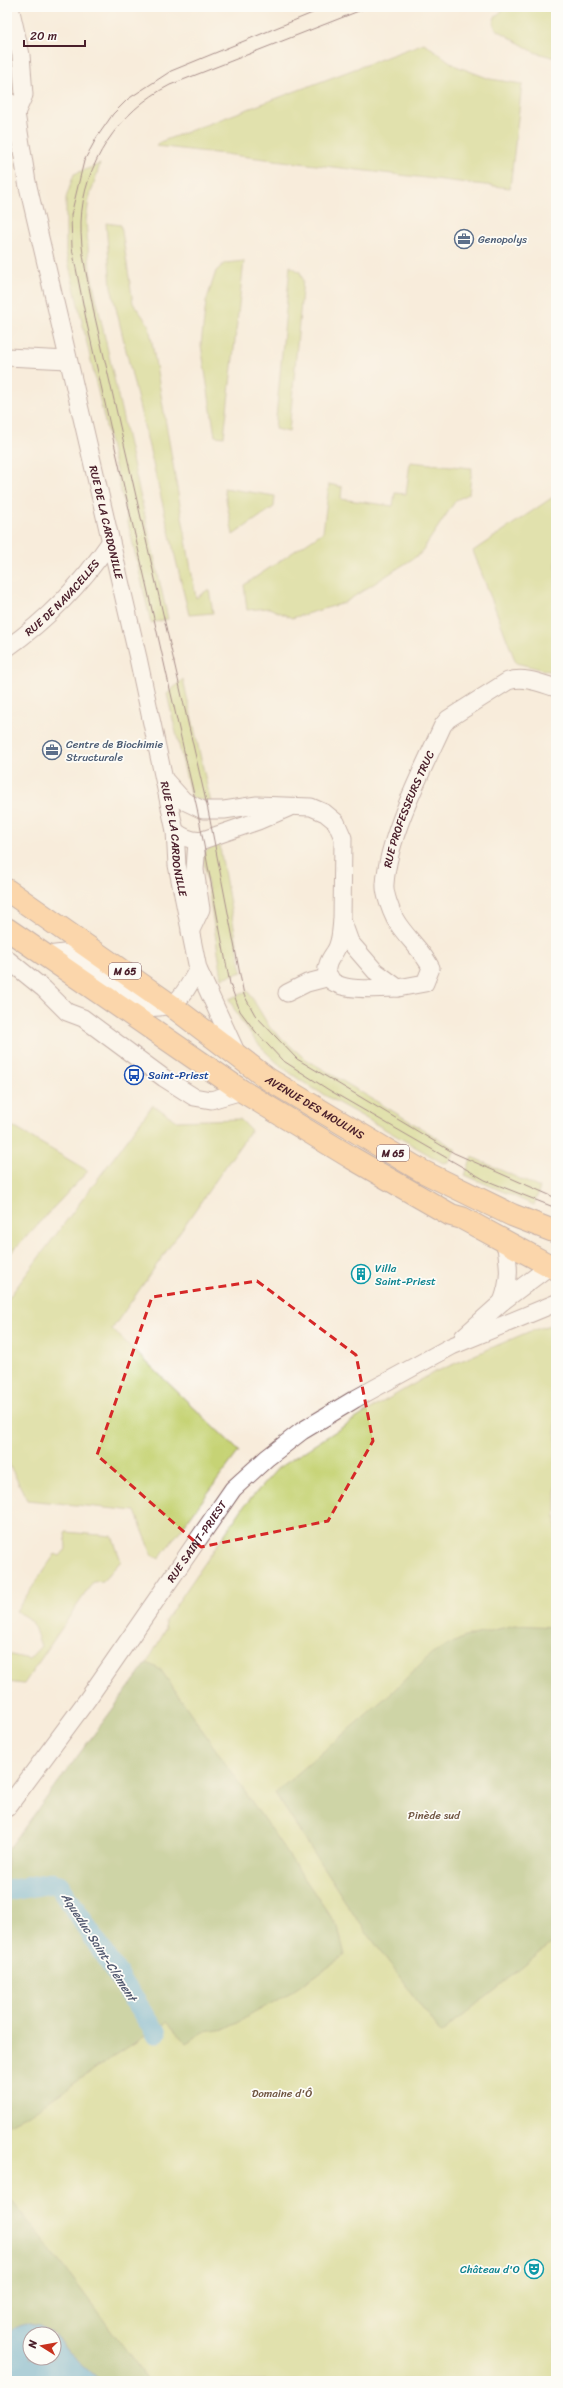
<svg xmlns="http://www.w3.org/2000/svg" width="563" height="2388" font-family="Sriracha,sans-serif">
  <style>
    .green { fill: #c6d375; stroke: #887950; fill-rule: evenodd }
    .forest { fill: #9cb566; stroke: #736a48 }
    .water { fill: #58acd3; stroke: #51667f }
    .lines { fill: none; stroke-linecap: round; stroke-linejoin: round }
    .canal { stroke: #58acd3; stroke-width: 21 }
    .minor-casing { stroke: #876769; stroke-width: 19 }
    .primary-casing { stroke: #876769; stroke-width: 24 }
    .minor { stroke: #fff; stroke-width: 17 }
    .primary { stroke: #ffbb71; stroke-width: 22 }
    .tram { stroke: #4a1f2b; stroke-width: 1 }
    .marked { fill: none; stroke: #d62828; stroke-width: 3; stroke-dasharray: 8 5; stroke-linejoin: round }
    .labels { text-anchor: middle; stroke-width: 3.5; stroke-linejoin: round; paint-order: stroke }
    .shield { fill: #fdfcf7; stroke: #806168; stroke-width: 1 }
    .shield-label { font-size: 10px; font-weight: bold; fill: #4a1f2b }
    .service-label { font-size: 11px; fill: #4e5e75; stroke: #fdfcf7; text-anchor: start }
    .street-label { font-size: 11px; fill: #4a1f2b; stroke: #fdfcf7 }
    .transit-label { font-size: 11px; fill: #164399; stroke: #fdfcf7; text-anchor: start }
    .culture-label { font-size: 11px; fill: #0d838f; stroke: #fdfcf7; text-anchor: start }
    .park-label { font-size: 11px; fill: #6f5541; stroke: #fdfcf7 }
    .water-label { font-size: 12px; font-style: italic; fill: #50576e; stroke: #fdfcf7 }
  </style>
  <rect width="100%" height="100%" fill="#fdfcf7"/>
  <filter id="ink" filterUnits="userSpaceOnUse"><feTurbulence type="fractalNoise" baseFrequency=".025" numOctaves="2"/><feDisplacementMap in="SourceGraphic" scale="8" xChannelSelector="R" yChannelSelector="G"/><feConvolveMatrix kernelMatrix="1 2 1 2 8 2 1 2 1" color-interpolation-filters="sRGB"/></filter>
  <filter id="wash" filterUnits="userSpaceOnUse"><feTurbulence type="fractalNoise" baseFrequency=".012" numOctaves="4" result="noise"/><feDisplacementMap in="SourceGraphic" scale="16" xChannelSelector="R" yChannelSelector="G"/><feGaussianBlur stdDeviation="0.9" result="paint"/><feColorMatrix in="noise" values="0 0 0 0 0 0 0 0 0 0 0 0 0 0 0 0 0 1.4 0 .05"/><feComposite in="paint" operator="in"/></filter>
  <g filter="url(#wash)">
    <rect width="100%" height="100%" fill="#f8ecdb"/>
    <g class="green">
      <polygon points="506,7 556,7 556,58 534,52 496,29 493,23 495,17"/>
      <polygon points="424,43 456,66 490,79 522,84 510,188 156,146 160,142"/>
      <polygon points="100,164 89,199 86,221 90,271 168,619 151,623 66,252 66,198 74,174"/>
      <polygon points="106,223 121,225 133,303 149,325 196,598 209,589 213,613 189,615 111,287"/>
      <polygon points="244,261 224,437 215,436 201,345 206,302 216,271 225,263"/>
      <polygon points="290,266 300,272 303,280 289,432 275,429"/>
      <polygon points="410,462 472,468 469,494 456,500 420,554 344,603 292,618 269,608 247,610 244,585 323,532 329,484 342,487 341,499 393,506 395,493 406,494"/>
      <polygon points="224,488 275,496 274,507 233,535"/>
      <polygon points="556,495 556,673 516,663 473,551"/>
      <polygon points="183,679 211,803 191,797 167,694"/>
      <polygon points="219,842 242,972 222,978 203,855 210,847"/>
      <path d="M248 991 270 1028 304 1058 456 1149 448 1162 443 1163C415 1147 387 1130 358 1114 301 1082 260 1062 229 999Z"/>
      <polygon points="153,1105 177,1121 240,1119 251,1130 112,1329 239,1451 159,1559 152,1554 135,1511 27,1500 7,1460 7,1300"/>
      <polygon points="7,1123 88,1171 7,1257"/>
      <polygon points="472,1157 540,1188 534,1205 465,1175"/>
      <path d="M556 1323V2381H7V1851L147 1663 166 1629 165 1621 244 1506 278 1468 374 1407 433 1373 528 1332ZM30 2334H54V2358H30Z"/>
      <polygon points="65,1532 112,1536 121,1561 103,1581 93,1582 24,1684 7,1682 7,1654 29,1659 41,1646 32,1621 16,1611 55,1554 60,1556 66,1549"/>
    </g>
    <g class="forest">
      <polygon points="515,1625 556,1627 556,1940 441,2033 354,1915 275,1793 391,1693 432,1653 465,1637"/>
      <polygon points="147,1663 161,1670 338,1927 345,1956 288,1994 226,2029 204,2032 186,2043 167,2022 105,2062 33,2112 7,2125 7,1851"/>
      <path d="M7 2195 62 2264 149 2381H101C90 2371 79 2362 69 2352 64 2347 61 2340 55 2335 41 2323 20 2318 7 2335Z"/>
    </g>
    <polygon class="water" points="25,2323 41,2326 53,2334 30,2334 30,2358 54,2358 54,2334 68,2351 101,2381 7,2381 7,2335 17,2326"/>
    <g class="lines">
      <polyline class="canal" points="7,1891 51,1883 59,1885 156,2033"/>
    </g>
  </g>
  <g filter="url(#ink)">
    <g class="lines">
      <defs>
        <g id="minor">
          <polyline points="10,7 21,55 24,95 16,113"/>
          <path id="s1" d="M7 100 16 113 27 182 138 658 175 831 177 865 198 969 238 1056"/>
          <polyline points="7,357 68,360"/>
          <path id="s2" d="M7 648C47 620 83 582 111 541"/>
          <polyline points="165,780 184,801 203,810 224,810 257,805 311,807 325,813 336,822 343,838 342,920"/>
          <path d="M175 831C183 837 193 842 203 840L258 821 288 808"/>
          <path d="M342 920 350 942 375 971 398 988C382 988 317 996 328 964 330 957 336 952 338 945 341 937 341 928 342 920Z"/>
          <polyline points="190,932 201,909 195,870 197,841"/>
          <path d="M47 955 64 953 142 1007C178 1011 182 997 198 969"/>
          <polyline points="7,959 44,989 67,1012 83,1018 164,1078 194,1097 211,1100 242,1091"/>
          <path id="s3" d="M398 988 425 983 431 968C422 949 405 937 395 919 391 911 384 893 385 884 388 836 423 769 443 725L448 719 508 681C525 676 540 683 556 688"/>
          <polyline points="287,993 307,983 330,977"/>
          <path d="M502 1302C511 1278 509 1266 505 1241"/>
          <polyline points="463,1337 502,1302 550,1266"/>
          <path id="s4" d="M7 1808 87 1700 233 1489 267 1458 302 1431 355 1399 452 1346 556 1303"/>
        </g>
        <g id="primary">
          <path id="s5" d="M7 890 172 1006 268 1079 422 1171 512 1215 556 1232"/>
          <polyline points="7,929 242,1091 352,1158 451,1215 462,1218 556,1269"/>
        </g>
      </defs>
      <use href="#minor" class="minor-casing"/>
      <use href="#primary" class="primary-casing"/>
      <use href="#minor" class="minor"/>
      <use href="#primary" class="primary"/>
      <g class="tram">
        <polyline points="327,7 171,71 128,99 113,114 97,137 84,161 71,215 72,248 87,324 197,808 230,984 240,1011 255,1031 282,1060 329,1090 485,1180 556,1208"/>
        <path d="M369 7 170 85C119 111 83 164 81 222 80 253 89 284 94 313L208 810 244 995 255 1015 297 1059 454 1153 556 1198"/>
      </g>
    </g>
  </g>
  <path d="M0 0H563V2388H0ZM257 1281 356 1355 373 1441 328 1521 201 1547 97 1455 152 1297Z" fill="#f8ecdb" fill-opacity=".55" fill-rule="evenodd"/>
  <path class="marked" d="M257 1281 356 1355 373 1441 328 1521 201 1547 97 1455 152 1297Z"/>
  <defs>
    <symbol id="office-ring" viewBox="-11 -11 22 22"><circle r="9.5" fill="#fdfcf7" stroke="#5c6f8a" stroke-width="1.5"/><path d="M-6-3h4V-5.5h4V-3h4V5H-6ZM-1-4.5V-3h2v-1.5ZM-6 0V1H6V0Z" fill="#5c6f8a"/></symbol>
    <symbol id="bus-ring" viewBox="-11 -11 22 22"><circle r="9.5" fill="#fdfcf7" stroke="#1a4fb4" stroke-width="1.5"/><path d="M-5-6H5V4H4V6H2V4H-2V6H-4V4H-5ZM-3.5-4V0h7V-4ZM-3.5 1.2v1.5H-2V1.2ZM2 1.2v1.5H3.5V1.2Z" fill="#1a4fb4"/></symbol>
    <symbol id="building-ring" viewBox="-11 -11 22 22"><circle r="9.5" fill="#fdfcf7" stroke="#0f9aa8" stroke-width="1.5"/><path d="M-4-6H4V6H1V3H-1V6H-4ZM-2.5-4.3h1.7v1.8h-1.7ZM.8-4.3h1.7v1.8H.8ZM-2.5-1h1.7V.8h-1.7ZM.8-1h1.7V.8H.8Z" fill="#0f9aa8"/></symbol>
    <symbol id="theatre-ring" viewBox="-11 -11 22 22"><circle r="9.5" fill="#fdfcf7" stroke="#0f9aa8" stroke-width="1.5"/><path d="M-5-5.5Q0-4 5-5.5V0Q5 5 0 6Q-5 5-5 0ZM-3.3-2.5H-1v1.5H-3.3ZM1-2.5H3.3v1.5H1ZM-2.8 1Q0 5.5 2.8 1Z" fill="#0f9aa8"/></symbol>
  </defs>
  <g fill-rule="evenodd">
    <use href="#office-ring" x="453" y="228" width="22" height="22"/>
    <use href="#office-ring" x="41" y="739" width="22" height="22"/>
    <use href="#bus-ring" x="123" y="1064" width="22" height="22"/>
    <use href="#building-ring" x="350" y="1263" width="22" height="22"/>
    <use href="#theatre-ring" x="523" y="2258" width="22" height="22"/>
  </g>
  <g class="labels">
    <g class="shield">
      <rect x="109" y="963" width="32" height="16" rx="3"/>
      <rect x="377" y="1145" width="32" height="16" rx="3"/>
    </g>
    <g class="shield-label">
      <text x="125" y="975">M 65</text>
      <text x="393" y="1157">M 65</text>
    </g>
    <g class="service-label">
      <text x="478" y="243">Genopolys</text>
      <text x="66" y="748">Centre de Biochimie<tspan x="66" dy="13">Structurale</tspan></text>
    </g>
    <g class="street-label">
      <text dy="4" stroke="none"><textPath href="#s1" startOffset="435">RUE DE LA CARDONILLE</textPath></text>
      <text dy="4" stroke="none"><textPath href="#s2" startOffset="75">RUE DE NAVACELLES</textPath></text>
      <text dy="4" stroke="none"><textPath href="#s3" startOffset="220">RUE PROFESSEURS TRUC</textPath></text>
      <text dy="4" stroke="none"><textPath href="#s1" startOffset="759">RUE DE LA CARDONILLE</textPath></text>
      <text dy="4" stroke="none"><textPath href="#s5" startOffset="377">AVENUE DES MOULINS</textPath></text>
      <text dy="4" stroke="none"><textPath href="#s4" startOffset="327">RUE SAINT-PRIEST</textPath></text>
    </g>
    <g class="transit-label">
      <text x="148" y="1079">Saint-Priest</text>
    </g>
    <g class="culture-label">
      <text x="375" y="1272">Villa<tspan x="375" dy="13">Saint-Priest</tspan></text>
      <text x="520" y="2273" text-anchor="end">Château d'O</text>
    </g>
    <g class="park-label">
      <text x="434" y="1819">Pinède sud</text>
      <text x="282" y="2097">Domaine d'Ô</text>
    </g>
    <g class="water-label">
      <text transform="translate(99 1947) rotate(57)" y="4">Aqueduc Saint-Clément</text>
    </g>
  </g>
  <rect width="563" height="2388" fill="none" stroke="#fdfcf7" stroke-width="24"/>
  <g transform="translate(42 2346) rotate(281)"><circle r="19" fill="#fdfcf7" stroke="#b5a4a5"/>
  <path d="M0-3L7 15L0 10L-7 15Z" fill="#c8321e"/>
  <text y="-6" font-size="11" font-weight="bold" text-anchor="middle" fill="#4a1f2b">N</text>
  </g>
  <path d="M24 40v6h61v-6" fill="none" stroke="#4a1f2b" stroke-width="2"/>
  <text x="30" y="40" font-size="12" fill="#4a1f2b" stroke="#fdfcf7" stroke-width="3" paint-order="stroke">20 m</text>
</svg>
